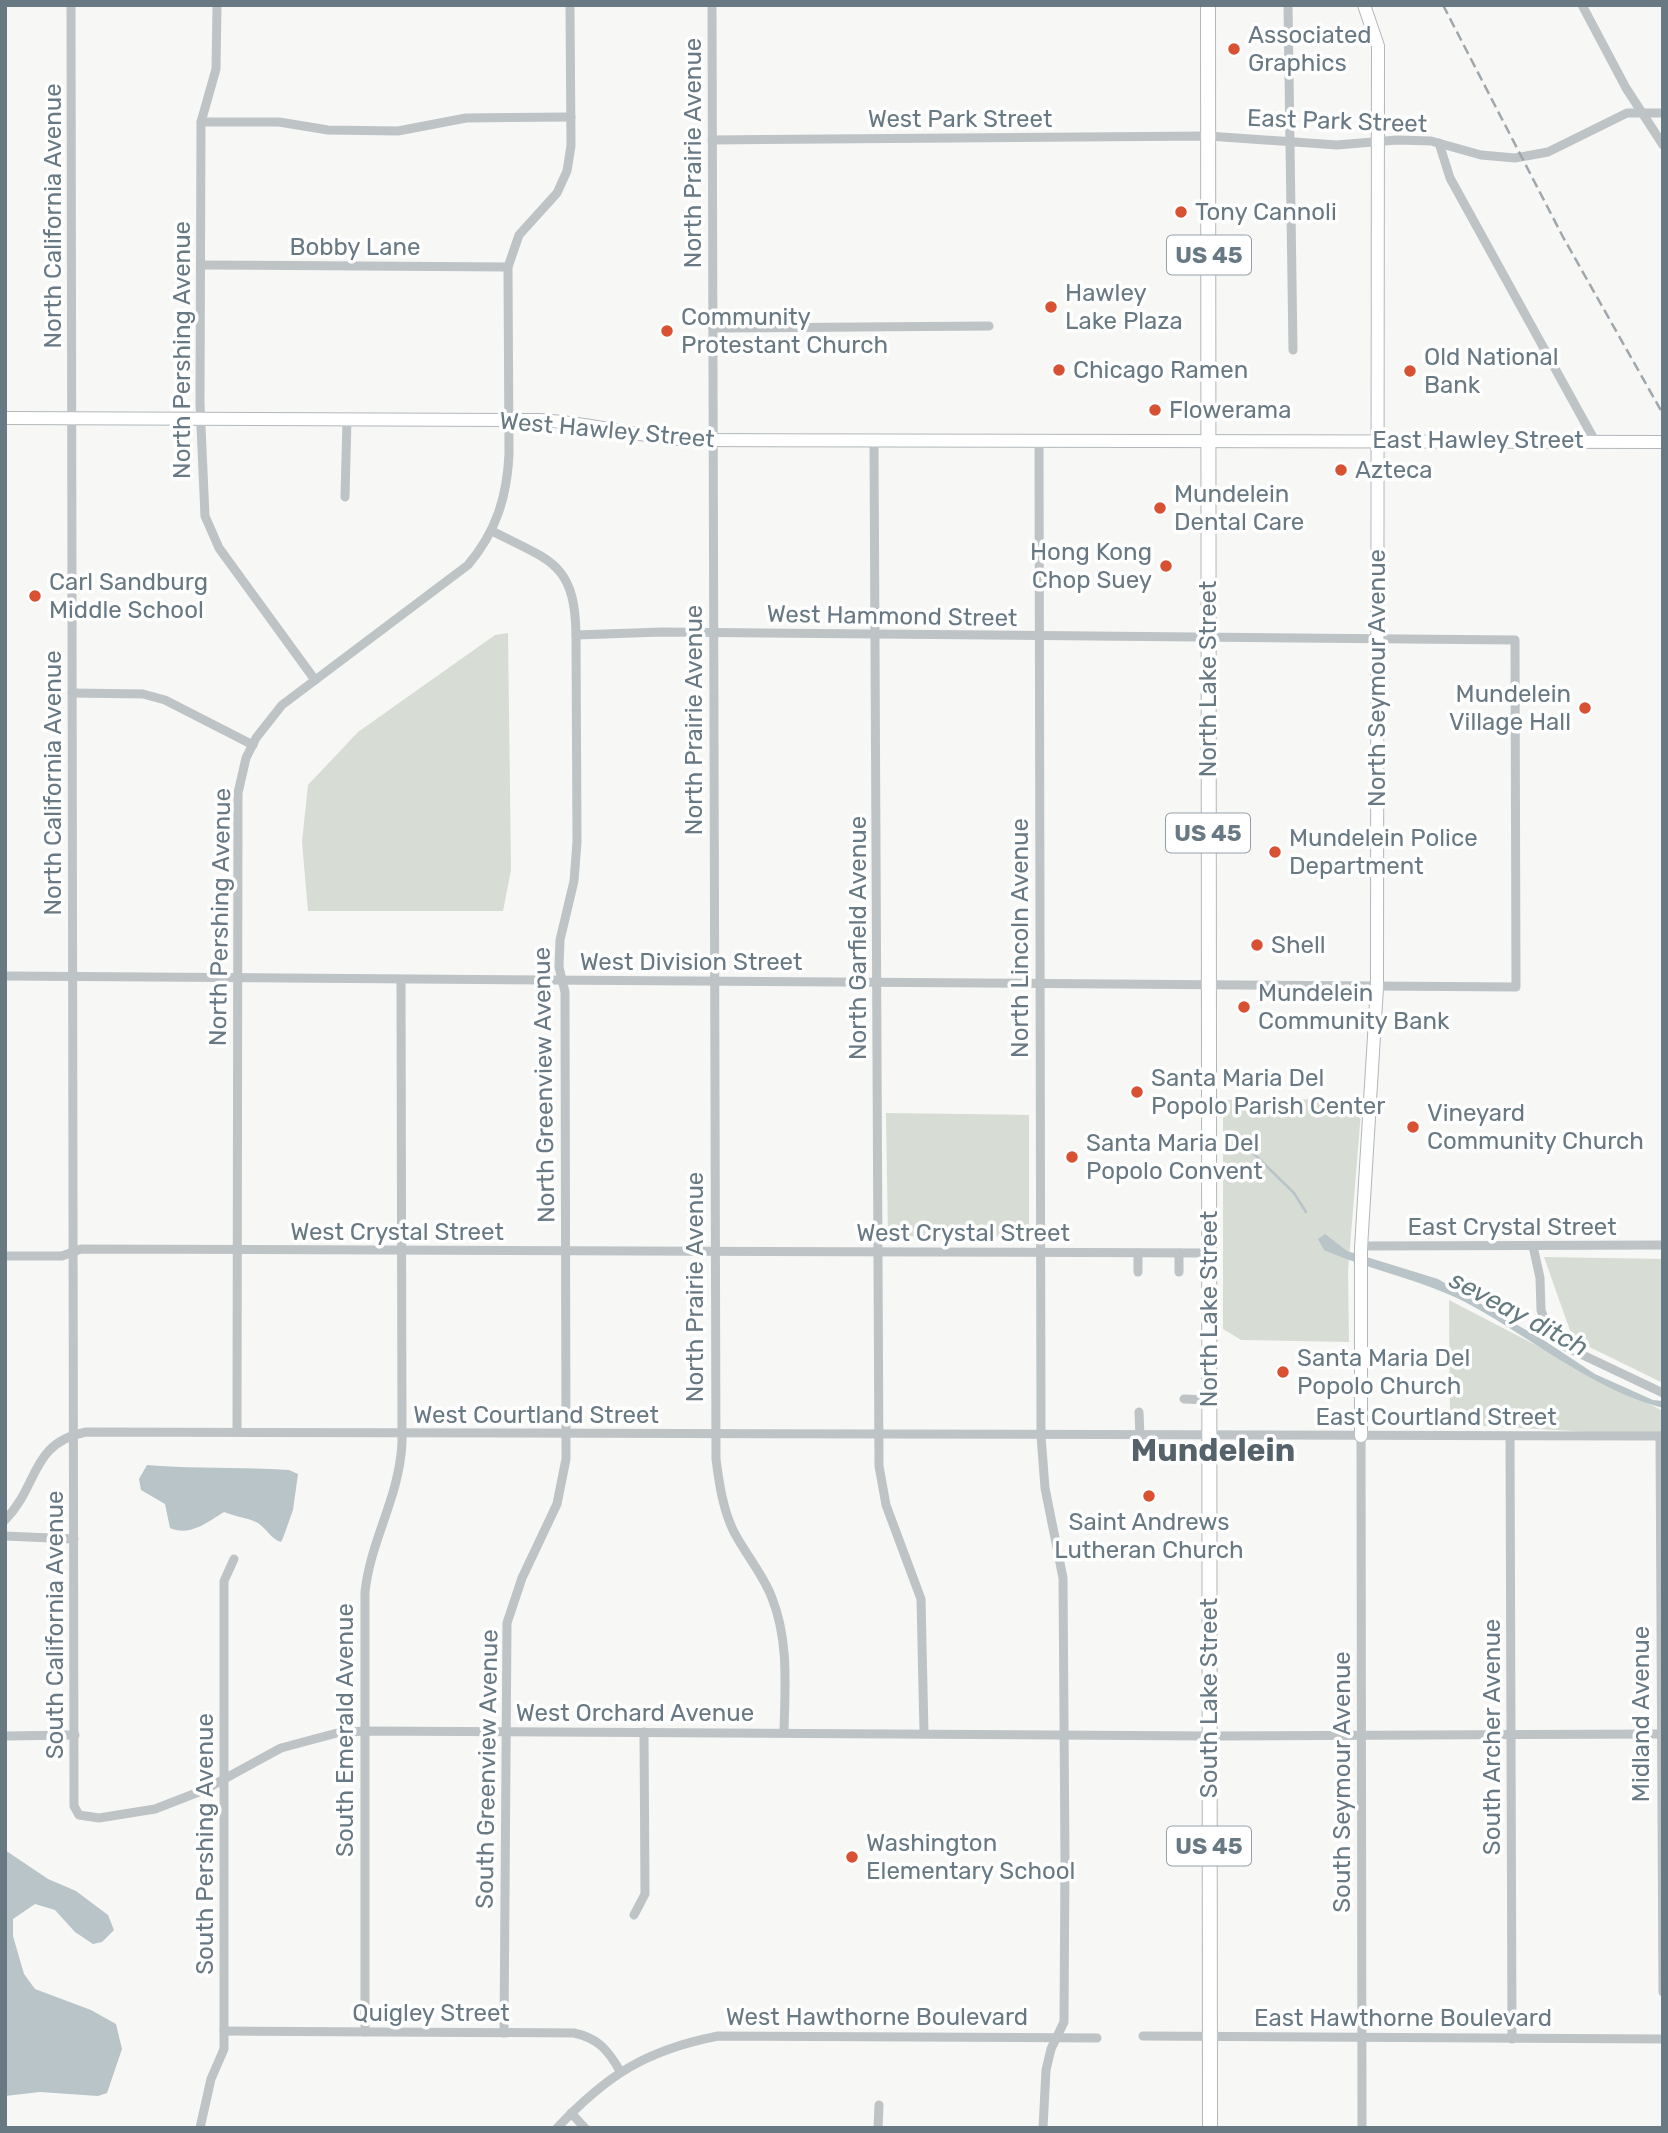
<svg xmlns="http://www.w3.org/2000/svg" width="1668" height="2133" font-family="Rubik,sans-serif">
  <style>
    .green { fill: #d7dcd4 }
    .water { fill: #b8c4c8 }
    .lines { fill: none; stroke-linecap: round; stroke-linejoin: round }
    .stream { stroke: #b8c4c8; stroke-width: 2.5 }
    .secondary-casing { stroke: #b1b7bb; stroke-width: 14 }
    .primary-casing { stroke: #b2b7bb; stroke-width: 16 }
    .street { stroke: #bec3c6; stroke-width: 9 }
    .secondary { stroke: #fff; stroke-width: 12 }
    .primary { stroke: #fff; stroke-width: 14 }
    .rail { stroke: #a0a7ac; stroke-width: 2.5; stroke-dasharray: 10 5; stroke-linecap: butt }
    .poi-dot { fill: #d95133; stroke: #fff; stroke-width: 2.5 }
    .labels { text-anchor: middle; stroke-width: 7; stroke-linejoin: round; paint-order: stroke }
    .shield { fill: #fff; stroke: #95a1a9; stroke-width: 2 }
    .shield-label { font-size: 23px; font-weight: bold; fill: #687984 }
    .poi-label { font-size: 24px; fill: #687984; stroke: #fff; text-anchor: start }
    .street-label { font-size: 24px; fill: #687984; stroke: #fff }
    .water-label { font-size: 26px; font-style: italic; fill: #647a7f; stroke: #fff }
    .district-label { font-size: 32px; font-weight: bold; fill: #566269; stroke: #fff }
  </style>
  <rect width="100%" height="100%" fill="#f7f7f5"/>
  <g class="green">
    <polygon points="508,633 511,870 503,911 308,911 302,842 308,785 358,732 495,635"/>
    <polygon points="1362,1099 1348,1271 1349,1342 1241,1340 1223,1329 1223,1100"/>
    <polygon points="886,1113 1029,1115 1029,1237 888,1236"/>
    <polygon points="1544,1257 1663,1259 1663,1383 1573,1339"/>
    <polygon points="1449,1300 1663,1411 1663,1436 1450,1424"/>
  </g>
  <g class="water">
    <path d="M1325 1234 1347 1251 1438 1279 1545 1341 1595 1374 1653 1400 1663 1401V1408C1590 1388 1531 1337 1465 1302 1420 1279 1369 1270 1324 1250L1318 1239Z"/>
    <path d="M147 1465C195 1469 241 1467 289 1470L298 1474 293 1510 283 1538 281 1542C271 1539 267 1529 258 1523 246 1517 236 1517 224 1512 208 1522 189 1537 170 1528L165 1504 141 1490 139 1479Z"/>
    <polygon points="5,1850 48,1879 76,1891 108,1915 114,1930 102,1942 93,1944 75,1932 55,1910 35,1904 13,1919 13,1936 24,1974 35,1989 91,2010 116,2024 122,2049 107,2093 98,2096 40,2092 5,2096"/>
  </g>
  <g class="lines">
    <polyline class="stream" points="1254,1154 1294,1193 1306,1212"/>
    <defs>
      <g id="secondary">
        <path d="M5 418 540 420C594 423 645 439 699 440L1663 442"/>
        <polyline points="1361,1436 1361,1248 1377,987 1378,46 1364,5"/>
      </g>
      <polyline id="primary" points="1208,5 1210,2128"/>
    </defs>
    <use href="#secondary" class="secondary-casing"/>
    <use href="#primary" class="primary-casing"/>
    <g class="street">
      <polyline points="71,5 74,1806 79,1815 99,1818 155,1809 204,1790 281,1748 337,1733 364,1731 1209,1736 1663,1734"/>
      <polyline points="217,5 216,69 201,122 200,404 205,516 219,548 315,680"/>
      <path d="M712 5 716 1459C719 1483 723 1510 734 1532 746 1555 763 1574 772 1598 789 1641 785 1687 784 1732"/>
      <polyline points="1288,5 1293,350"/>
      <polyline points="1582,5 1626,88 1663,145"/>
      <polyline points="201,122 279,122 328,130 398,131 466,118 571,117"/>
      <polyline points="712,140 1208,136 1337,145 1397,140 1431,141 1481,155 1515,158 1548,152 1627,113 1663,113"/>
      <polyline points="1439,143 1450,178 1595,441"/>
      <polyline points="201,265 508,267"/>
      <polyline points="713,328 989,326"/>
      <polyline points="1039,439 1041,1436 1045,1488 1063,1578 1065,1861 1064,2022 1051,2049 1046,2070 1043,2128"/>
      <polyline points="874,440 879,1466 886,1505 921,1599 924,1733"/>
      <polyline points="345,497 347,419"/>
      <path d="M492 531C550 561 575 562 576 635L577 842 574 881 560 940 559 967 565 992 566 1459 557 1504 522 1578 507 1623 504 2033"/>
      <polyline points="72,693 143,694 165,700 253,745"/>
      <polyline points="5,976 1516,987 1515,640 662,632 576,635"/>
      <polyline points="1361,1246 1663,1245"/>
      <polyline points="1533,1246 1540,1278 1541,1310 1551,1337 1568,1348 1663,1393"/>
      <polyline points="1179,1253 1179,1272"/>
      <polyline points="5,1256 62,1256 81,1249 1209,1253"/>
      <polyline points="1138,1272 1138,1253"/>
      <polyline points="1184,1399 1209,1400"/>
      <polyline points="1139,1412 1140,1437"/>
      <path d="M237 1432 238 793 246 758 256 738 282 705 468 565C496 532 507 497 509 454L508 267 519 235 557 193 567 171 571 146 570 5"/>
      <polyline points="1361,1436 1362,2128"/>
      <polyline points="1510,1436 1512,2039"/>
      <polyline points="1660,1436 1663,1992"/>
      <path d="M5 1520C39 1486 30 1443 86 1432L1663 1436"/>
      <polyline points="5,1536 74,1539"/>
      <polyline points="5,1736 75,1735"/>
      <polyline points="634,1915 645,1894 644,1732"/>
      <path d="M224 2031 574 2033C598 2038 608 2050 620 2071"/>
      <path d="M365 2032V1592C371 1538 399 1499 402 1443L401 980"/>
      <polyline points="1143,2036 1663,2039"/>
      <polyline points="571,2113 585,2128"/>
      <polyline points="200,2128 211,2079 224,2049 224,1581 234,1559"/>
      <path d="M557 2128C607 2075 646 2050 718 2036L1097 2038"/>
      <polyline points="878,2128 879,2105"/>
    </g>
    <use href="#secondary" class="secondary"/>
    <use href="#primary" class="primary"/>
    <polyline class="rail" points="1443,5 1563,237 1663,414"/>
  </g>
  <g class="poi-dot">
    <circle cx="1234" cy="49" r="7"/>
    <circle cx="1181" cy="212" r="7"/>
    <circle cx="1051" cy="307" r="7"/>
    <circle cx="667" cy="331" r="7"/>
    <circle cx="1059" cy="370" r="7"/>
    <circle cx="1410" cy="371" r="7"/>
    <circle cx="1155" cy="410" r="7"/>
    <circle cx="1341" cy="470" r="7"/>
    <circle cx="1160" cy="508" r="7"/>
    <circle cx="1166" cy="566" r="7"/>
    <circle cx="35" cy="596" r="7"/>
    <circle cx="1585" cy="708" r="7"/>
    <circle cx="1275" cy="852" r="7"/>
    <circle cx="1257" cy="945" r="7"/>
    <circle cx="1244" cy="1007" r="7"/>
    <circle cx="1137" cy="1092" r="7"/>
    <circle cx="1413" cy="1127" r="7"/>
    <circle cx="1072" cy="1157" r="7"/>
    <circle cx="1283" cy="1372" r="7"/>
    <circle cx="1149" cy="1496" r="7"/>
    <circle cx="852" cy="1857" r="7"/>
  </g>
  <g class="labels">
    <g class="shield">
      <rect x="1167" y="235.5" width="84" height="39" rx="5"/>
      <rect x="1166" y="813.5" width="84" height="39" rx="5"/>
      <rect x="1167" y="1826.5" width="84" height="39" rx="5"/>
    </g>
    <g class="shield-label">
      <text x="1209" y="263">US 45</text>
      <text x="1208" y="841">US 45</text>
      <text x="1209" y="1854">US 45</text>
    </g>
    <g class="poi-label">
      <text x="1248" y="43">Associated<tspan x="1248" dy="28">Graphics</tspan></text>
      <text x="1195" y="220">Tony Cannoli</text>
      <text x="1065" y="301">Hawley<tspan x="1065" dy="28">Lake Plaza</tspan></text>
      <text x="681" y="325">Community<tspan x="681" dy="28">Protestant Church</tspan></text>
      <text x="1424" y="365">Old National<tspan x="1424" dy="28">Bank</tspan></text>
      <text x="1073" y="378">Chicago Ramen</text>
      <text x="1169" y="418">Flowerama</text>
      <text x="1355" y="478">Azteca</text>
      <text x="1174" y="502">Mundelein<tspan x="1174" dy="28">Dental Care</tspan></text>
      <text x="1152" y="560" text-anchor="end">Hong Kong<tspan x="1152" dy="28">Chop Suey</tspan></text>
      <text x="49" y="590">Carl Sandburg<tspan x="49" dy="28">Middle School</tspan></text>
      <text x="1571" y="702" text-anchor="end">Mundelein<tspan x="1571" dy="28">Village Hall</tspan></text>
      <text x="1289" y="846">Mundelein Police<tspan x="1289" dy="28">Department</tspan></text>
      <text x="1271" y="953">Shell</text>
      <text x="1258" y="1001">Mundelein<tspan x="1258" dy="28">Community Bank</tspan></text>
      <text x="1151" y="1086">Santa Maria Del<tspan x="1151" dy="28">Popolo Parish Center</tspan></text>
      <text x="1427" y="1121">Vineyard<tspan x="1427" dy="28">Community Church</tspan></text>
      <text x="1086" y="1151">Santa Maria Del<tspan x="1086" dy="28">Popolo Convent</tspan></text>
      <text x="1297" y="1366">Santa Maria Del<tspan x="1297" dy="28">Popolo Church</tspan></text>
      <text x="1149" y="1530" text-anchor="middle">Saint Andrews<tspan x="1149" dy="28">Lutheran Church</tspan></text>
      <text x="866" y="1851">Washington<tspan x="866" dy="28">Elementary School</tspan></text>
    </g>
    <g class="street-label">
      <text x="960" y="127">West Park Street</text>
      <text transform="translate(1337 121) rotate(2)" y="8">East Park Street</text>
      <text transform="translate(693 153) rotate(-90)" y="8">North Prairie Avenue</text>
      <text transform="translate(53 216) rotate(-90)" y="8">North California Avenue</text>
      <text x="355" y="255">Bobby Lane</text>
      <text transform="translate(182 350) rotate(-90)" y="8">North Pershing Avenue</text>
      <text transform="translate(607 430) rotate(5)" y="8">West Hawley Street</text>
      <text x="1478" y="448">East Hawley Street</text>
      <text transform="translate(892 616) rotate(1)" y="8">West Hammond Street</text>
      <text transform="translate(1377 678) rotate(-90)" y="8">North Seymour Avenue</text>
      <text transform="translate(1208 679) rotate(-90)" y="8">North Lake Street</text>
      <text transform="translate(694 720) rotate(-90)" y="8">North Prairie Avenue</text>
      <text transform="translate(53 783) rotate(-90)" y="8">North California Avenue</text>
      <text transform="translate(220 917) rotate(-89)" y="8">North Pershing Avenue</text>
      <text transform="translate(858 938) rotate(-90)" y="8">North Garfield Avenue</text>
      <text transform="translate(1020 938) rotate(-90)" y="8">North Lincoln Avenue</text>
      <text x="691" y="970">West Division Street</text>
      <text transform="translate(544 1085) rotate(-91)" y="8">North Greenview Avenue</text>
      <text x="1512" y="1235">East Crystal Street</text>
      <text x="397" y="1240">West Crystal Street</text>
      <text x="963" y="1241">West Crystal Street</text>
      <text transform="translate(695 1287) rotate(-90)" y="8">North Prairie Avenue</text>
      <text transform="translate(1209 1309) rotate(-90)" y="8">North Lake Street</text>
      <text x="536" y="1423">West Courtland Street</text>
      <text x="1436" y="1425">East Courtland Street</text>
      <text transform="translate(55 1625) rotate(-90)" y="8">South California Avenue</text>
      <text transform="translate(1209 1698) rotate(-90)" y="8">South Lake Street</text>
      <text x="635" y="1721">West Orchard Avenue</text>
      <text transform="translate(1641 1714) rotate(-90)" y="8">Midland Avenue</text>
      <text transform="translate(345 1730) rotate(-90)" y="8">South Emerald Avenue</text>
      <text transform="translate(1492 1737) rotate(-90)" y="8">South Archer Avenue</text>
      <text transform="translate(487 1769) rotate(-89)" y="8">South Greenview Avenue</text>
      <text transform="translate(1342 1782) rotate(-90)" y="8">South Seymour Avenue</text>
      <text transform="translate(205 1844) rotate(-90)" y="8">South Pershing Avenue</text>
      <text x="431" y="2021">Quigley Street</text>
      <text x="877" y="2025">West Hawthorne Boulevard</text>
      <text x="1403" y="2026">East Hawthorne Boulevard</text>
    </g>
    <g class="water-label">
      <text transform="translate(1519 1313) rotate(28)" y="9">seveay ditch</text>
    </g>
    <g class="district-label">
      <text x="1213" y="1461">Mundelein</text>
    </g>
  </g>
  <rect width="1668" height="2133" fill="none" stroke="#687984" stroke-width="14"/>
</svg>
